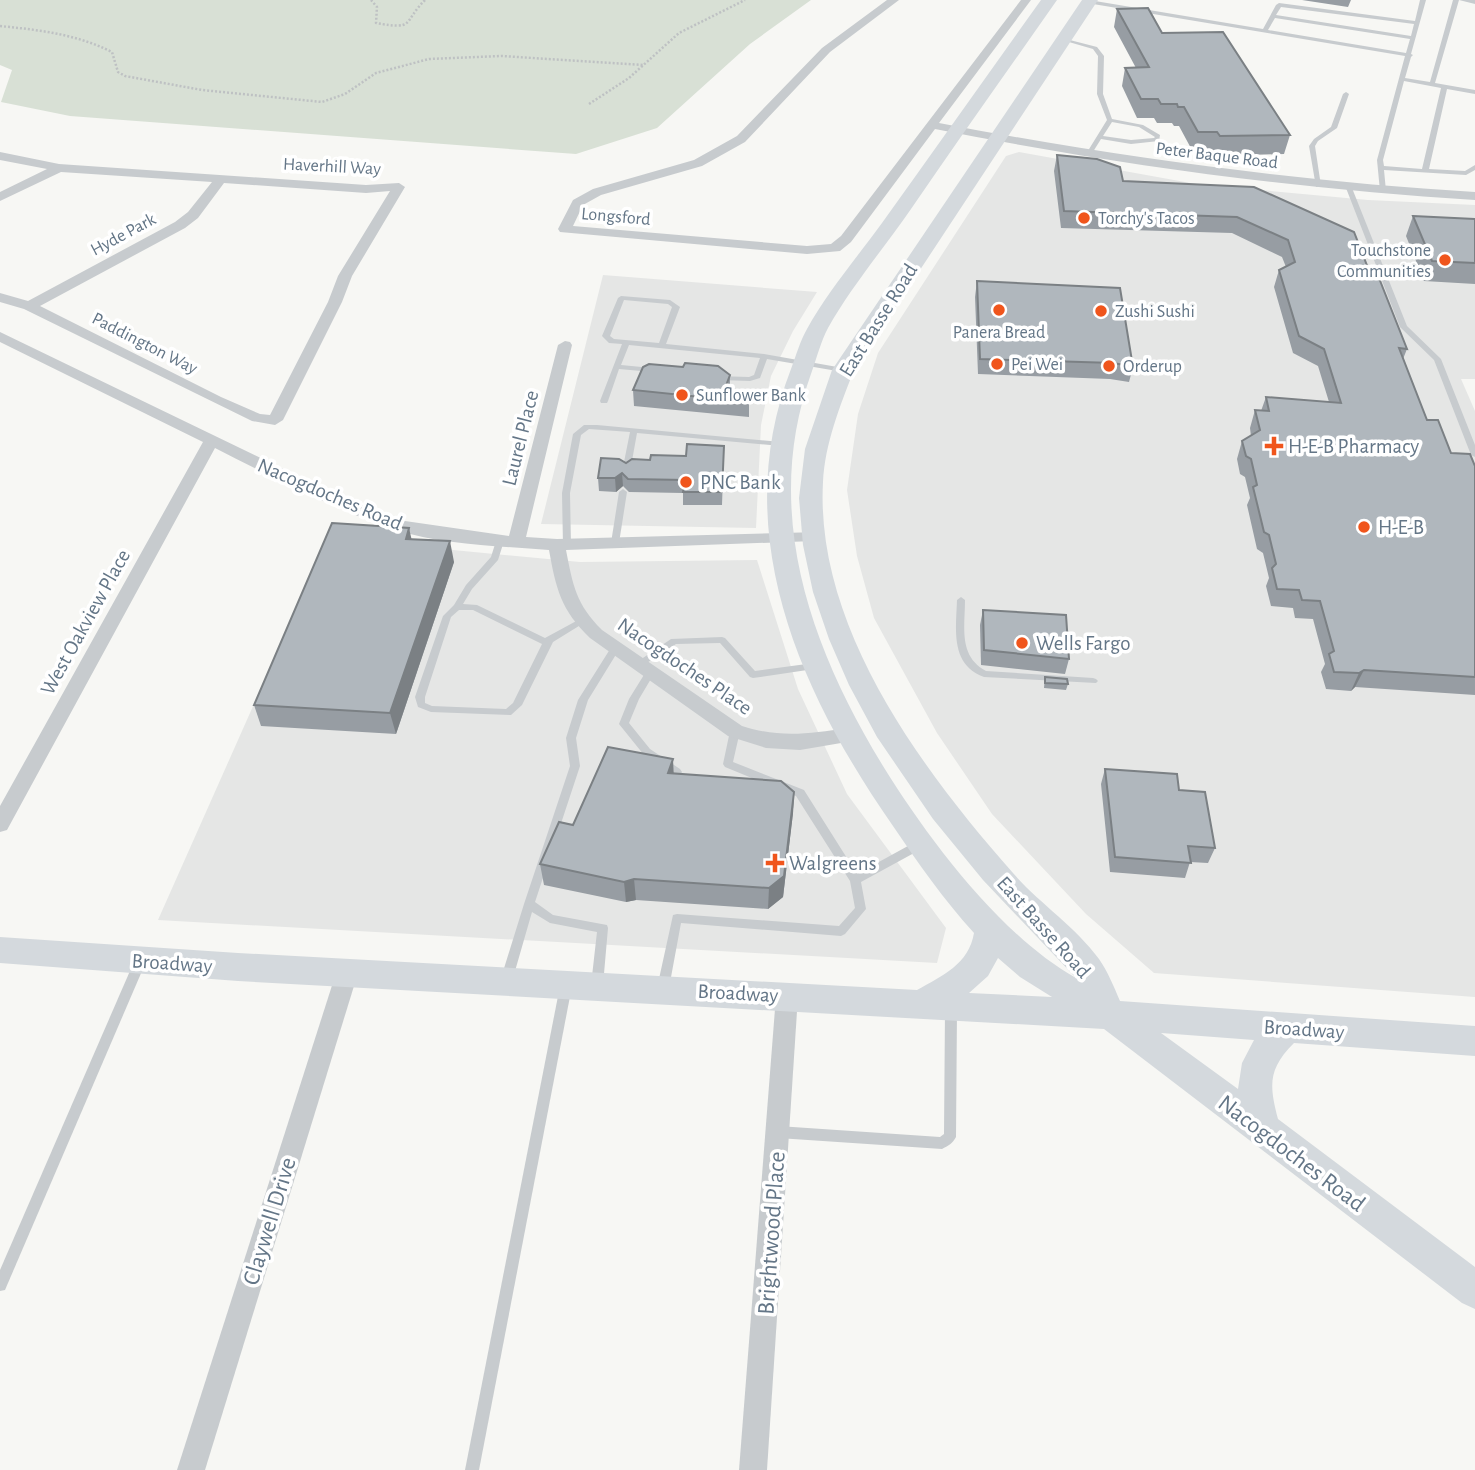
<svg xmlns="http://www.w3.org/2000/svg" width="1475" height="1470" font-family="'Alegreya Sans',sans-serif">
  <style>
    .built { fill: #e5e6e5 }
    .green { fill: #d8e0d5 }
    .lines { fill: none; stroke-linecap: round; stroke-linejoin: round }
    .path { stroke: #bec1c3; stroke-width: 2.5; stroke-dasharray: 2 2; stroke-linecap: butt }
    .service { fill: #c7cbce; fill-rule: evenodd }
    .minor { fill: #c7cbce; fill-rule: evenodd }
    .secondary { fill: #d4d9dd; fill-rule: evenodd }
    .wall { fill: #979da3 }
    .shaded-wall { fill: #7b8084 }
    .building { fill: #b0b7bd; stroke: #7b8084; stroke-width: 2 }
    .poi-dot { fill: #f0551c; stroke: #fff; stroke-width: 2.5 }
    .labels { text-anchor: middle; stroke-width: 7; stroke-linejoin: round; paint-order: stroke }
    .far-street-label { font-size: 18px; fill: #647687; stroke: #fff }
    .far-poi-label { font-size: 18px; fill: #647687; stroke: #fff; text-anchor: start }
    .street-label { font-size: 21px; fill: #647687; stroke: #fff }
    .poi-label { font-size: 21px; fill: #647687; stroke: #fff; text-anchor: start }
    .near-street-label { font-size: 24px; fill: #647687; stroke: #fff }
  </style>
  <rect width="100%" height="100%" fill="#f7f7f4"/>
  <g class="built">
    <polygon points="1019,152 1196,184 1368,200 1475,205 1475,379 1461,379 1475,411 1475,997 1154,973 1086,914 992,814 937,733 874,618 857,556 847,490 858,414 878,353 1006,156"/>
    <polygon points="603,275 817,292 793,331 771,376 761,425 756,528 541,524"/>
    <polygon points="334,524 453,550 580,562 757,560 798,689 847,794 946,928 937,963 158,920"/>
  </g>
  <polygon class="green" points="0,0 811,0 750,44 657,128 576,154 70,116 1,102 12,70 0,65"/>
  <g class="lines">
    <g class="path">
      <path d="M371 0 377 7 376 23C416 30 402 23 425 0"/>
      <path d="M0 26C39 30 76 34 112 52L118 72 125 76 202 90 322 102 345 94 376 73 429 59 501 56 644 65"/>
      <polyline points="589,104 629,78 679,33 745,0"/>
    </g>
    <g class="service">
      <path d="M1089 0 1263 29 1276 5 1279 3 1415 21 1420 0H1426L1411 54 1413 55 1411 57 1405 78 1430 82 1453 0H1459L1435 83 1475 90V94L1447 89 1429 169 1465 171 1475 165V170L1466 175 1384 170 1386 191 1383 193 1380 191 1377 160 1405 56 1087 3 1086 2ZM1281 7 1414 24 1411 36 1276 15ZM1275 18 1410 39 1406 53 1268 30ZM1404 81 1441 88 1422 169 1384 166 1383 160Z"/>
      <polygon points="1459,0 1475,0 1475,4"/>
      <path d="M1062 38 1097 47 1104 56 1103 94 1112 119 1143 125 1160 135 1159 141 1131 144 1101 139 1091 155H1087L1086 154 1107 120 1097 94 1098 56 1093 49 1062 40ZM1112 122 1139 127 1155 137 1154 138 1131 140 1103 136Z"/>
      <polygon points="1346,92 1349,94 1337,128 1318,141 1315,146 1321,186 1316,187 1309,146 1314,139 1331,127 1343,94"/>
      <polygon points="1349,186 1352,188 1407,326 1441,359 1475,445 1475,457 1471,455 1434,360 1400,327 1346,188"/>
      <path d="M621 296 670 300 680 307 666 344 764 354 843 368 847 370 843 372 767 359 760 378 750 381 719 380 715 378 716 376 749 377 754 375 760 358 629 345 621 365 652 368 656 370 652 372 619 369 608 401 607 403H601L600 401 622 344 609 343 602 336 618 298ZM624 300 668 304 672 307 659 343 614 339 610 336Z"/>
      <polygon points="584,425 597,425 781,442 785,444 781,446 637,433 630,472 626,474 622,472 630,432 589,429 581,435 570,493 571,545 567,548 563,545 562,493 573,434"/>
      <polygon points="623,489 627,492 619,543 615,546 611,543 619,492"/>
      <path d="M500 538 504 541 498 560 472 589 463 604 477 605 545 638 580 619H586L587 621 553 642 522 705 511 715 431 712 418 707 415 697 443 616 454 605 466 585 491 557 496 541ZM459 610H473L542 644 513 703 506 709 432 706 425 703V697L451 617Z"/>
      <path d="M961 597 965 600C965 627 958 656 986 671L1093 678 1096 679 1098 681 1096 683 984 677C950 664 956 630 957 600Z"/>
      <polygon points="722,637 725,638 755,671 814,663 819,666 814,669 753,678 750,677 720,643 676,644 642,666 639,667 634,664 671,639"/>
      <polygon points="615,645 620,648 588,700 576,738 580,766 535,902 553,915 607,925 608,928 603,985 601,988 597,990 593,988 591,985 597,932 550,923 532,912 513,978 511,981 507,983 503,981 501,978 524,904 570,766 566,738 578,700 612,646"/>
      <polygon points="650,669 655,672 639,699 629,723 650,749 680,769 682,772 680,775 677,776 644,755 619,724 629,699 647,670"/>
      <polygon points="735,727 740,731 733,762 804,790 857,874 917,841 925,841 926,844 925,847 861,882 866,909 845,934 841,936 681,923 669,988 667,991 663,993 659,991 657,988 673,915 677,914 839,926 855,908 850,881 796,796 725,767 723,764 730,731"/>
      <polygon points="139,959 143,961 145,964 5,1290 0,1291 0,1270 133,964 135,961"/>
      <polygon points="566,981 570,983 572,986 479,1470 465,1470 560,986 562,983"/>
      <path d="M951 1005 955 1007 957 1010 956 1137C953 1143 948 1146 942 1149L778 1138 774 1136 772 1132 774 1128 778 1126 940 1137 944 1134 945 1010 947 1007Z"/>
    </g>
    <g class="minor">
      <path d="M887 0H899L830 52 745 142 702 166 601 195 583 205 573 226 807 246 831 244 841 236 1021 0H1031L939 123C1117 157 1295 181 1475 192V200C1293 189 1114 164 935 129L851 242 840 251 807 254 560 232 558 229 573 200 593 189 694 160 737 136 822 48Z"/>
      <path d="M0 152 59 164 366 185 399 183 405 187 352 276 342 302 283 420 275 425 252 421 24 309 0 302V293L28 301 175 222 188 212 212 182 61 172 0 201V192L47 169 0 160ZM224 183 366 193 390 191 338 276 328 302 270 415 260 414 221 397 40 306 185 228 198 218Z"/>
      <path d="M0 332 337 495 405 521 509 536 558 345 565 341 570 342 572 345 526 537 557 539 820 532 822 536 820 540 814 541 566 550C573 586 576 604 602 630L742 726C779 738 809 734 847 728L854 730 857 735 854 740 847 742 800 750 766 748 728 736 590 638C561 610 556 589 549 550 501 546 442 545 396 530 333 509 274 478 215 448L7 830 0 832V806L203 442 0 342Z"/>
      <polygon points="347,964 355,966 358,973 205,1470 177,1470 336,973 339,966"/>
      <polygon points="787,986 795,989 798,996 767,1470 739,1470 776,996 779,989"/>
    </g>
    <path class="secondary" d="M1041 0H1057C1008 70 959 139 911 209 884 248 851 287 828 328 821 341 817 357 812 371 761 511 810 646 883 766 928 839 1002 937 1076 978L983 880 933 819 877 737 849 685 829 639 813 592 803 545 799 498 805 449 832 370 1082 0H1098L854 370C840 406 825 443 823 482 815 627 922 770 1013 873 1039 903 1075 926 1099 959 1108 972 1114 987 1120 1001L1475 1026V1056L1294 1043C1268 1069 1269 1085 1278 1119L1475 1267V1309L1462 1303 1104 1029 238 981 0 963V937L238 953 917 990C942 976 969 964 974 933 944 900 918 863 893 826 799 691 728 532 791 369 796 356 800 341 807 329 826 294 858 256 882 223 935 149 988 74 1041 0ZM998 958 1020 977 1052 997 969 993 988 976ZM1161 1033 1254 1040 1242 1063 1238 1089Z"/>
  </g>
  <g class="wall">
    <polygon points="1302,0 1351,0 1348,7"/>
    <polygon points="1117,9 1162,33 1290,135 1284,154 1215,156 1212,151 1193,152 1179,126 1174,126 1172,123 1157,123 1154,118 1137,118 1122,86 1125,68 1136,68 1114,27"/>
    <polygon points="1057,155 1123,181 1254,187 1368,268 1407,349 1403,359 1427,420 1451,453 1475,466 1475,695 1355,687 1351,691 1326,689 1321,672 1325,664 1313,619 1295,618 1293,608 1271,606 1266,586 1269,578 1263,553 1257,549 1247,505 1250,498 1245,477 1240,474 1237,459 1242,441 1251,436 1250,428 1255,410 1261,411 1266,397 1329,402 1318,366 1293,353 1274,287 1279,270 1286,267 1282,257 1232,233 1061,228 1054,171"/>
    <polygon points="1413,216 1475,219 1475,284 1424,281 1406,236"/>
    <polygon points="977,281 1133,367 1129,382 1110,379 978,374 975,297"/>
    <polygon points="730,375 730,385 749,402 749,417 634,406 633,390"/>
    <polygon points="724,446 722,505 683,505 683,493 629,492 623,486 616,492 599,491 598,478 626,463 686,456"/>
    <polygon points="411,539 454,562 396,734 261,726 254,705"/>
    <polygon points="983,610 1069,659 1065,674 981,665 980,625"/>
    <polygon points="1045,677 1068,684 1066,690 1044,688"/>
    <polygon points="1105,769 1179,790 1215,848 1208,863 1190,862 1185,878 1110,872 1101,784"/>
    <polygon points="674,774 794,792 793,813 783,897 768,909 636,900 626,902 544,885 540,864 573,825"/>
  </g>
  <g class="shaded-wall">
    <polygon points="622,473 623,486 616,492 615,478"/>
    <polygon points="409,528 414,550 406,539"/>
    <polygon points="450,541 454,562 396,734 390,713"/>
    <polygon points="1364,670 1355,687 1351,691 1359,673"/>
    <polygon points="673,759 674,780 668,773"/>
    <polygon points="794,792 793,813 783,897 768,909 769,888"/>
    <polygon points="634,879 636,900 626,902 624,882"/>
  </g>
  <g class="building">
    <polygon points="1148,8 1162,33 1223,32 1290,135 1220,136 1217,132 1198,132 1184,107 1178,107 1177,104 1161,104 1158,99 1141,99 1125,68 1149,67 1117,9"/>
    <polygon points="1057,155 1097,159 1120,167 1123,181 1254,187 1354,232 1368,268 1375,268 1407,349 1399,348 1427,420 1438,420 1451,453 1470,454 1475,466 1475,677 1364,670 1359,673 1334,672 1329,654 1334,651 1320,601 1302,600 1299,590 1277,589 1272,568 1276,564 1269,535 1264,532 1253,487 1257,485 1251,459 1246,456 1242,441 1260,430 1255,410 1269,411 1266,397 1341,403 1324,349 1299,336 1279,270 1295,262 1288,240 1237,217 1064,211"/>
    <polygon points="1413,216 1475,219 1475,263 1432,261"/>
    <polygon points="977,281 1120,288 1133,367 1114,363 980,359"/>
    <polygon points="685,363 718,366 730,375 727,383 749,402 633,390 643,367 649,364 683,367"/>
    <polygon points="687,444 724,446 722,492 683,492 685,480 628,479 622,473 615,478 598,478 601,458 619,459 626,463 632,459 650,460 651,455 686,456"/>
    <polygon points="332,523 409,528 406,539 450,541 390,713 254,705"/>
    <polygon points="983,610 1066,615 1069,659 984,650"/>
    <polygon points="1045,677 1067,679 1068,684 1045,683"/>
    <polygon points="608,747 673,759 668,773 781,781 794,792 784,876 769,888 634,879 624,882 540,864 559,822 573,825"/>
    <polygon points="1105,769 1177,774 1179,790 1205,792 1215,848 1188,846 1191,863 1115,857"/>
  </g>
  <g class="poi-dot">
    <circle cx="1084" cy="218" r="7"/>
    <circle cx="1445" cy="260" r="7"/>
    <circle cx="999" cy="310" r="7"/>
    <circle cx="1101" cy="311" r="7"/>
    <circle cx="997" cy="364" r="7"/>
    <circle cx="1109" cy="366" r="7"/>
    <circle cx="682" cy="395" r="7"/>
    <path d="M1270.5 435.5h7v7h7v7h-7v7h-7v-7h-7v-7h7z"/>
    <circle cx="686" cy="482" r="7"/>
    <circle cx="1364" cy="527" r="7"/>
    <circle cx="1022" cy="643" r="7"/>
    <path d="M771.5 852.5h7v7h7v7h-7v7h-7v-7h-7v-7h7z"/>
  </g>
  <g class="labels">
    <g class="far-street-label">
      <text transform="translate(1217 155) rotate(7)" y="6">Peter Baque Road</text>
      <text transform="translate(332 166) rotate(3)" y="6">Haverhill Way</text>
      <text transform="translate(616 216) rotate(5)" y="6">Longsford</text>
      <text transform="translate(123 234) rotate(-28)" y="6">Hyde Park</text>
      <text transform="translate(145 343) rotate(27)" y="6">Paddington Way</text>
    </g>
    <g class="far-poi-label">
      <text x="1098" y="224">Torchy's Tacos</text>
      <text x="1431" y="256" text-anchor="end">Touchstone<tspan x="1431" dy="21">Communities</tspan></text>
      <text x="1115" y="317">Zushi Sushi</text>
      <text x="999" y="338" text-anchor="middle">Panera Bread</text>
      <text x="1011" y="370">Pei Wei</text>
      <text x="1123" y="372">Orderup</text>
      <text x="696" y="401">Sunflower Bank</text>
    </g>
    <g class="street-label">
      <text transform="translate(878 320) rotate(-58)" y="7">East Basse Road</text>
      <text transform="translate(520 438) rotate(-76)" y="7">Laurel Place</text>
      <text transform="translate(330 494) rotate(23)" y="7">Nacogdoches Road</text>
      <text transform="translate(85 622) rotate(-61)" y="7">West Oakview Place</text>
      <text transform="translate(685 666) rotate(34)" y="7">Nacogdoches Place</text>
      <text transform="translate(1044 927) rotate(48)" y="7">East Basse Road</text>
      <text transform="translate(172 963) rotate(4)" y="7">Broadway</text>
      <text transform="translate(738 993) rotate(3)" y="7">Broadway</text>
      <text transform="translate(1304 1029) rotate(4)" y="7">Broadway</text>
    </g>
    <g class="poi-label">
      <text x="1288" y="453">H-E-B Pharmacy</text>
      <text x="700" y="489">PNC Bank</text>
      <text x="1378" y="534">H-E-B</text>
      <text x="1036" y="650">Wells Fargo</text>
      <text x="789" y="870">Walgreens</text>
    </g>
    <g class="near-street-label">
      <text transform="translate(1292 1153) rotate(37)" y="8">Nacogdoches Road</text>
      <text transform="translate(269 1221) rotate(-73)" y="8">Claywell Drive</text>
      <text transform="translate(771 1233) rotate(-86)" y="8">Brightwood Place</text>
    </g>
  </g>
</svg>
